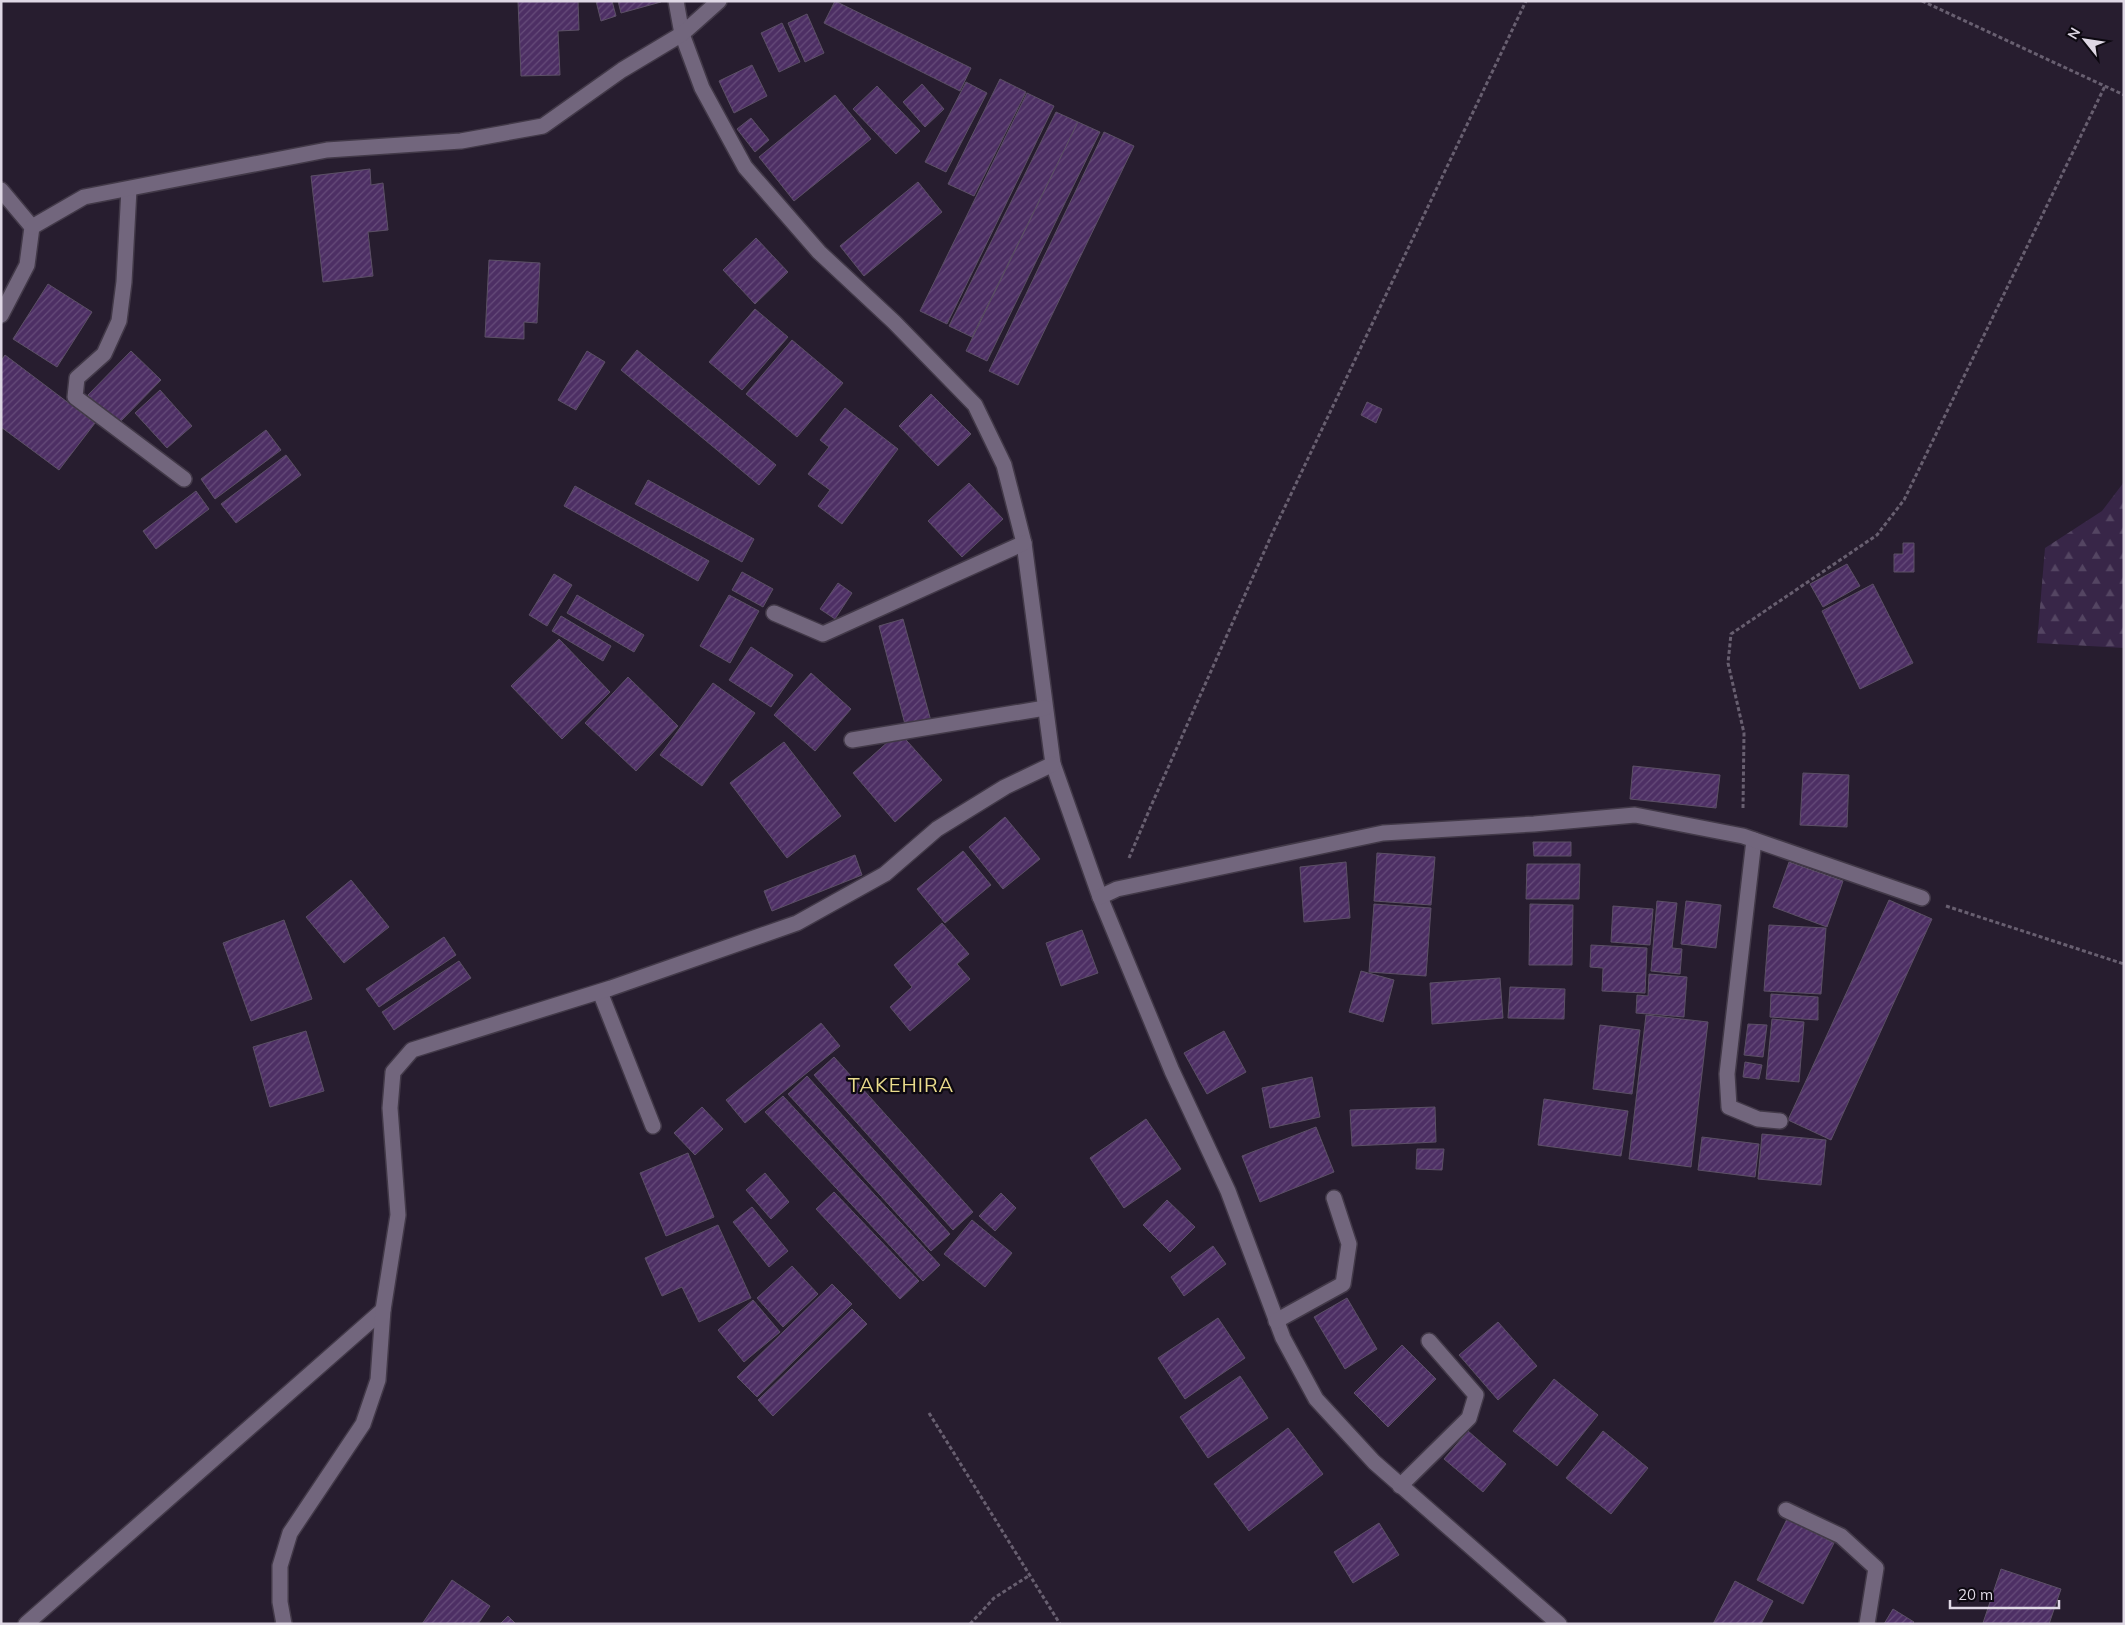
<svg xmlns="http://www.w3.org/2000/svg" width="2125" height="1625" font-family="Mulish,sans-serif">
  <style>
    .forest { fill: url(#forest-firs) }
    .building { fill: url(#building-hatch); stroke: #5c5066 }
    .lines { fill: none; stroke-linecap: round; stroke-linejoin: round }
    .minor-casing { stroke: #423948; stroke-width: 18 }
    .path { stroke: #685f70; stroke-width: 3; stroke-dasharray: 4 2.5; stroke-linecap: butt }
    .minor { stroke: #72667d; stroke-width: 15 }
    .labels { text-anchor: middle; stroke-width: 4.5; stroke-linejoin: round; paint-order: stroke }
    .quarter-label { font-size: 20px; letter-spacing: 1px; fill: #eadb8c; stroke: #0d0911 }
  </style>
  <defs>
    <pattern id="forest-firs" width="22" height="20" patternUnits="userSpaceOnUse" patternTransform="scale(1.25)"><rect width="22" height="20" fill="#382648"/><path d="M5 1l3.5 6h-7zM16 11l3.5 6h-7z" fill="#544562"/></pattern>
    <pattern id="building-hatch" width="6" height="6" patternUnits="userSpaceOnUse" patternTransform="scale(1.25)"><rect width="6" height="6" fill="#4d2f64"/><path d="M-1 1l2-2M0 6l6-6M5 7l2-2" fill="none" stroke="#664c7a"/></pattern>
  </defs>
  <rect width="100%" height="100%" fill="#271d2f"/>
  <polygon class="forest" points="2124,482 2124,648 2037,643 2045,548 2102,511"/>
  <g class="building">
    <polygon points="518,1 578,1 579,30 558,31 560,75 521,76"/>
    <polygon points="596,1 612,1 616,16 601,21"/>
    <polygon points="618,1 661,1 661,2 621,13"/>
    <polygon points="835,1 971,68 960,91 824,23"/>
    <polygon points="807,14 824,53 805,62 788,23"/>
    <polygon points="782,23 800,62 779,72 761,33"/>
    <polygon points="752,65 767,96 734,113 719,81"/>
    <polygon points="1000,79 1026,92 974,196 948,184"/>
    <polygon points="966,82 987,93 946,172 925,162"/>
    <polygon points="922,84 944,109 925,127 903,102"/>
    <polygon points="877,86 920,131 896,154 853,109"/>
    <polygon points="1027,93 1054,106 947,324 920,311"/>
    <polygon points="835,95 871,139 794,201 759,157"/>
    <polygon points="1056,112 1078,122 972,337 949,326"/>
    <polygon points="751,118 769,140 755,152 737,129"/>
    <polygon points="1078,122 1100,132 987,361 966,351"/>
    <polygon points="1104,132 1134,146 1018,385 989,371"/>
    <polygon points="370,169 371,185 383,183 388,230 368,232 373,276 323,282 311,176"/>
    <polygon points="918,182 942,212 864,276 840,246"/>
    <polygon points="756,238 788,272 755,304 723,270"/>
    <polygon points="489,260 540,263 537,323 524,322 524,339 485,337"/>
    <polygon points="48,284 92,312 57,367 13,339"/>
    <polygon points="755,309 788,337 742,390 709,362"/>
    <polygon points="792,340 843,383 797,437 746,394"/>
    <polygon points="637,350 776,465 759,485 621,370"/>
    <polygon points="131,351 161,380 118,424 88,395"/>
    <polygon points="587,351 605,362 576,410 558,400"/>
    <polygon points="5,355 95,423 59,470 1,427 1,361"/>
    <polygon points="160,390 192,426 167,448 135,413"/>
    <polygon points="931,394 971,434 938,466 899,426"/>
    <polygon points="1367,402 1382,409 1376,423 1361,415"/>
    <polygon points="845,408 898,449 842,524 818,506 830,490 808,474 829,447 820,440"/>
    <polygon points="266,430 281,450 215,499 201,479"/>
    <polygon points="286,455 301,475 236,523 221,504"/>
    <polygon points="648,480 754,539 742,562 635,504"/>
    <polygon points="969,483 1003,519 962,557 928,521"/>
    <polygon points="575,486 709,561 698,581 564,506"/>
    <polygon points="196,491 209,509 156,549 143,531"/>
    <polygon points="1903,543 1914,543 1914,572 1894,572 1894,554 1903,554"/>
    <polygon points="1847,564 1860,586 1823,607 1810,584"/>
    <polygon points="742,572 773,589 763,607 732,590"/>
    <polygon points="554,574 572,585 547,626 529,615"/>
    <polygon points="838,583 852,593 835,619 820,609"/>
    <polygon points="1873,584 1913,663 1860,689 1822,611"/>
    <polygon points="577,595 644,635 634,652 567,613"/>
    <polygon points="729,595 759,611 730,663 700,646"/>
    <polygon points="561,616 611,646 603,661 552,631"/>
    <polygon points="903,619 931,721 906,728 879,626"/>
    <polygon points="559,639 610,692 562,739 511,686"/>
    <polygon points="751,647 793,675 771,707 729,680"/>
    <polygon points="811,673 851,709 815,751 774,715"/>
    <polygon points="628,677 678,726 636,771 585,723"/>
    <polygon points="713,683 755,713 702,786 660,755"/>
    <polygon points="899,732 942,780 895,822 853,773"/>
    <polygon points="784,742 841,816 787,858 730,783"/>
    <polygon points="1633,766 1720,775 1716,808 1630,799"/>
    <polygon points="1803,773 1849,775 1847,827 1800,825"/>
    <polygon points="1005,817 1040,859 1003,889 969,847"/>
    <polygon points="1533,842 1571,842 1571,856 1534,856"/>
    <polygon points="963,851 991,885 945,923 917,889"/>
    <polygon points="1377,853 1435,857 1431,905 1374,901"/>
    <polygon points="855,855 862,875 772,911 764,891"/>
    <polygon points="1346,862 1350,918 1304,922 1300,867"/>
    <polygon points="1789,862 1843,881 1827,927 1773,907"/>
    <polygon points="1527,864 1580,864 1579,899 1526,899"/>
    <polygon points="351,880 389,927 344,963 306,917"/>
    <polygon points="1889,900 1932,919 1831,1140 1788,1120"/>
    <polygon points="1657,901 1677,903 1672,948 1682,949 1680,974 1651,971"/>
    <polygon points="1686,901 1721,905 1716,948 1681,944"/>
    <polygon points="1374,904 1431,908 1426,976 1369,972"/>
    <polygon points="1530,904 1573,905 1572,965 1529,965"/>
    <polygon points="1613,906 1653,909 1650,945 1611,942"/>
    <polygon points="284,920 312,999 251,1021 223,943"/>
    <polygon points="942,923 969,954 957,964 970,979 910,1031 890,1007 912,987 894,965"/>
    <polygon points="1769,925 1826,928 1821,994 1764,991"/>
    <polygon points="1082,930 1098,973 1061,986 1046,943"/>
    <polygon points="444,937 456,955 379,1007 366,989"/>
    <polygon points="1591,945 1647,948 1645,993 1602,991 1603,968 1590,967"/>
    <polygon points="459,961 471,978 394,1030 382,1012"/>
    <polygon points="1361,971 1394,980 1383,1022 1349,1012"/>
    <polygon points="1649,974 1687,977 1684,1017 1636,1013 1637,995 1648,996"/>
    <polygon points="1500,978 1503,1018 1432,1024 1430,983"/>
    <polygon points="1510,987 1565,989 1564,1019 1508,1018"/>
    <polygon points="1771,994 1818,997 1818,1020 1770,1017"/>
    <polygon points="1646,1015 1708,1022 1691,1167 1629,1159"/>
    <polygon points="1772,1019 1804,1022 1799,1082 1766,1079"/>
    <polygon points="821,1023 840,1046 745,1123 726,1100"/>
    <polygon points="1748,1024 1767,1025 1763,1057 1744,1055"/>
    <polygon points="1600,1025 1640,1030 1632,1094 1593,1089"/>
    <polygon points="306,1031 324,1091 270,1107 253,1047"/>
    <polygon points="1224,1031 1246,1072 1207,1094 1184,1053"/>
    <polygon points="834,1057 973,1212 953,1230 814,1075"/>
    <polygon points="1745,1062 1762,1065 1759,1079 1743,1077"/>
    <polygon points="807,1076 950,1234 931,1251 788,1094"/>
    <polygon points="1312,1077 1320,1117 1270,1128 1262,1088"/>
    <polygon points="783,1096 940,1265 923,1281 765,1112"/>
    <polygon points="1544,1099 1628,1111 1621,1156 1538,1145"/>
    <polygon points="702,1107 723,1129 695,1155 674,1133"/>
    <polygon points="1435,1107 1436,1142 1352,1146 1350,1110"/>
    <polygon points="1146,1119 1181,1169 1124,1208 1090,1158"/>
    <polygon points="1316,1127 1334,1172 1260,1202 1242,1156"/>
    <polygon points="1762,1134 1826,1140 1821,1185 1758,1179"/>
    <polygon points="1702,1137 1759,1144 1755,1177 1698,1170"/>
    <polygon points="1417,1149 1444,1149 1442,1170 1416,1169"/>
    <polygon points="688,1153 714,1217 666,1236 640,1173"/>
    <polygon points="765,1173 789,1202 771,1219 746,1190"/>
    <polygon points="834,1192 919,1281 900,1299 816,1209"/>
    <polygon points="1001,1193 1016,1208 995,1231 979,1216"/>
    <polygon points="1167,1200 1195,1227 1170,1252 1143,1225"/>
    <polygon points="752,1207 788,1251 769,1267 733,1222"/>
    <polygon points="972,1220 1012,1253 985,1287 944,1254"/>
    <polygon points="718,1225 751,1298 699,1322 682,1287 662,1296 645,1258"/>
    <polygon points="1213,1246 1226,1264 1184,1296 1171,1277"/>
    <polygon points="792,1266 818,1294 783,1327 757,1298"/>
    <polygon points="832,1284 852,1304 757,1397 737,1377"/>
    <polygon points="1347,1298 1377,1349 1345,1369 1314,1317"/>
    <polygon points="753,1300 780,1332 744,1362 718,1330"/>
    <polygon points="852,1309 867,1324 773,1416 758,1400"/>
    <polygon points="1218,1318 1245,1358 1185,1399 1158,1358"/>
    <polygon points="1498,1322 1537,1366 1498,1400 1459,1355"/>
    <polygon points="1402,1345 1436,1379 1388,1427 1354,1393"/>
    <polygon points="1240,1376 1268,1418 1208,1458 1180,1417"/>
    <polygon points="1554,1379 1598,1415 1557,1466 1513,1431"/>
    <polygon points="1288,1428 1323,1474 1249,1531 1214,1484"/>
    <polygon points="1468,1431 1506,1464 1483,1492 1444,1459"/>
    <polygon points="1603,1431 1648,1468 1611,1514 1566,1478"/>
    <polygon points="1787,1519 1834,1543 1803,1604 1757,1580"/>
    <polygon points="1379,1523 1399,1555 1353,1583 1334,1552"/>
    <polygon points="2001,1569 2061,1589 2049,1624 1983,1623"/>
    <polygon points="452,1580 490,1606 478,1624 422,1624"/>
    <polygon points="1735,1581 1773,1601 1761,1624 1713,1624"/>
    <polygon points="1893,1609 1914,1622 1912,1624 1884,1624"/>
    <polygon points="508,1616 516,1624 500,1624"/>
  </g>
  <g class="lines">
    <defs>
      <g id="minor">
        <polyline points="676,1 682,34 702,88 745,167 819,252 894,322 975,405 1004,465 1024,543 1053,764 1100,897 1172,1071 1228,1191 1283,1338 1316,1399 1374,1462 1559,1624"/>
        <polyline points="129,189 124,282 119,321 104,354 77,378 75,397 184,479"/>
        <polyline points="1,190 32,227 27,265 1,315"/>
        <polyline points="32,227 84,197 327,150 461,141 543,126 622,70 682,34 719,1"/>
        <polyline points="774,613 823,634 1024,543"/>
        <polyline points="852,740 1045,708"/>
        <polyline points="1754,840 1727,1074 1729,1107 1758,1119 1780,1121"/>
        <polyline points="1100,897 1117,889 1383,833 1534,824 1635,815 1743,836 1922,898"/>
        <polyline points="600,992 653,1126"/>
        <polyline points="1276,1321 1343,1284 1349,1244 1334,1198"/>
        <polyline points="1400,1486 1469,1418 1476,1395 1429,1341"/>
        <polyline points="1786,1510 1841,1536 1876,1568 1867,1624"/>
        <polyline points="26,1624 383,1310"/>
        <polyline points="284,1624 280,1602 280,1566 290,1533 363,1424 378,1380 383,1310 398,1215 390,1108 393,1072 412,1050 611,988 797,923 885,874 937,829 1005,787 1053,764"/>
      </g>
    </defs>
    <use href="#minor" class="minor-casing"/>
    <g class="path">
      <polyline points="1922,1 2124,95"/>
      <polyline points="1743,808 1744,733 1728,663 1731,634 1877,535 1904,500 2105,86"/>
      <polyline points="1129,858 1151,806 1272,534 1526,1"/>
      <polyline points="1946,906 2124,964"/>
      <polyline points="929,1413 1060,1624"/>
      <polyline points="970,1624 994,1598 1030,1575"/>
    </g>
    <use href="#minor" class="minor"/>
  </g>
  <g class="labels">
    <g class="quarter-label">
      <text x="901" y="1092">TAKEHIRA</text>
    </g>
  </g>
  <rect width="2125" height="1625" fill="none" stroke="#dfd8e5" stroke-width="5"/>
  <g transform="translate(2085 40) rotate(300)" stroke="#0d0911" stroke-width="4" paint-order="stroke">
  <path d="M0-4L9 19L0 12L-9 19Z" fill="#dfd8e5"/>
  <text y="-8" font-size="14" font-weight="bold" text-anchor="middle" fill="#dfd8e5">N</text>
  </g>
  <path d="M1950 1600v8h109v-8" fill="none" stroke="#dfd8e5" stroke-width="2.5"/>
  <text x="1958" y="1600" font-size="15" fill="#dfd8e5" stroke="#0d0911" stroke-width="4" paint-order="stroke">20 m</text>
</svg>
